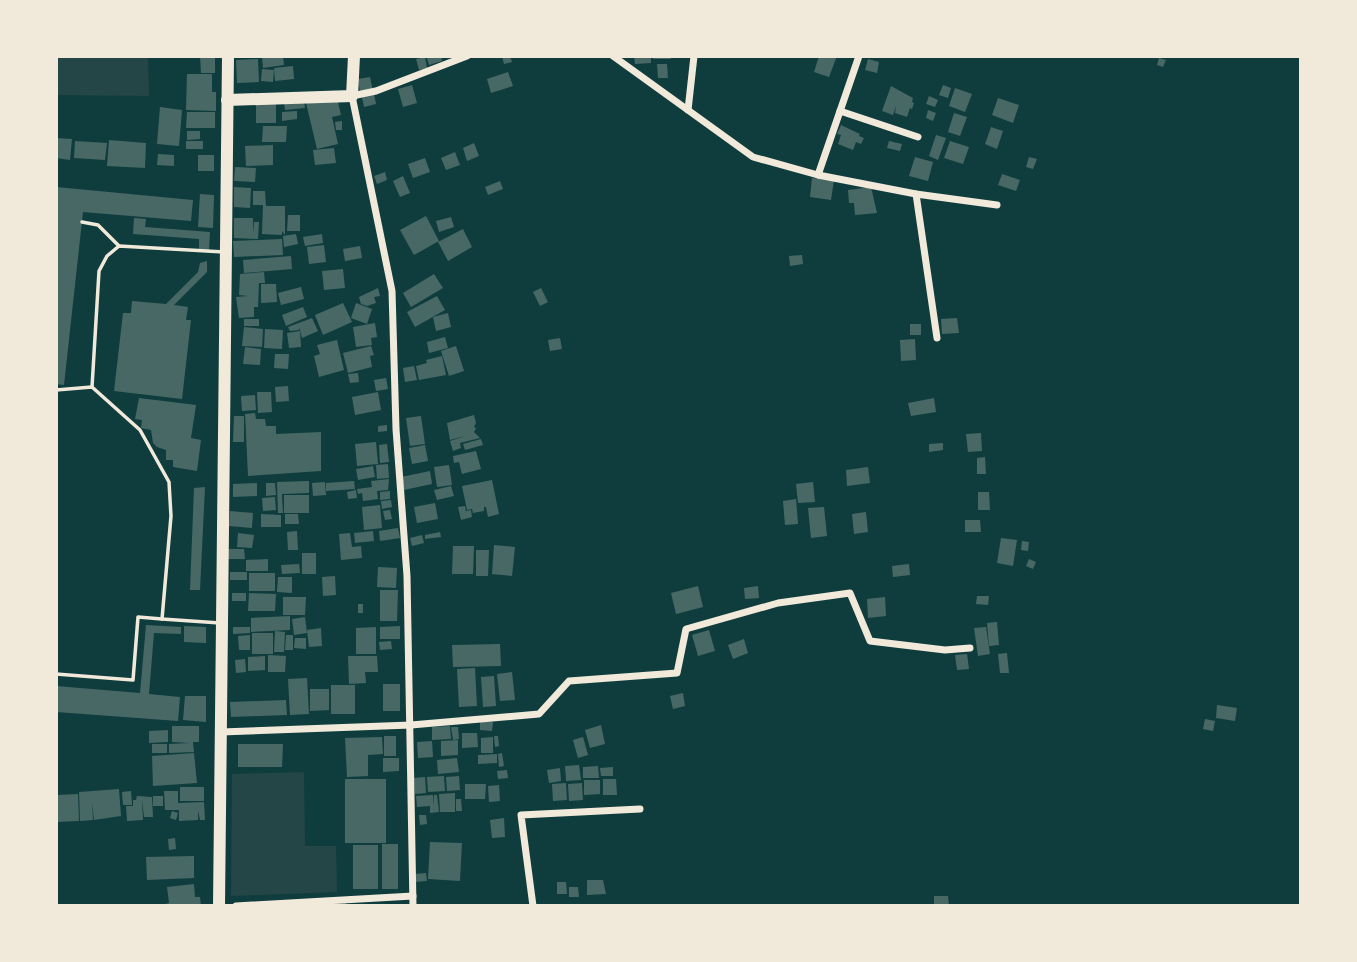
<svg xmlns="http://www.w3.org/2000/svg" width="1357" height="962" font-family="Poppins,sans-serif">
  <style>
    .green { fill: #244646 }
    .building { fill: #486865 }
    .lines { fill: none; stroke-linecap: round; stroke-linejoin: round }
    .service { stroke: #f1e9da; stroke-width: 3.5 }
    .minor { stroke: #f1e9da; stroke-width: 7 }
    .primary { stroke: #f1e9da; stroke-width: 12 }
  </style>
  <rect width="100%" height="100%" fill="#0f3d3e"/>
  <g class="green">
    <polygon points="56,56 148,56 149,96 56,95"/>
    <polygon points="304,772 305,846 336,846 337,892 231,896 232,774"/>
  </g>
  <g class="building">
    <polygon points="200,56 215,56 215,73 201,73"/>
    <polygon points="262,56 283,56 284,65 263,68"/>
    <polygon points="433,56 441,56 442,61 429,65 427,58"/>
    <polygon points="502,56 510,56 512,62 504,64"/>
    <polygon points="634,56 651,56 651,63 635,64"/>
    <rect x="653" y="56" width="18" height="3"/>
    <polygon points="819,56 837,56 829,77 814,72"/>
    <polygon points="425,57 427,68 419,70 416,59"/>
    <polygon points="1159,58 1166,60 1163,67 1157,65"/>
    <polygon points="258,59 259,82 237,83 236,60"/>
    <polygon points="868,59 879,62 877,73 865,70"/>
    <polygon points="657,64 667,64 668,78 658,78"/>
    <polygon points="293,66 294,79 275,81 274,68"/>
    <polygon points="262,69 274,70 273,82 261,81"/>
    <polygon points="508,72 513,86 491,93 487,79"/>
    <polygon points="187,74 212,74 212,92 216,92 216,111 186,110"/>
    <polygon points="370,77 373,91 360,93 358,79"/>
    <polygon points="412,85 417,103 403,107 398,89"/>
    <polygon points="943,85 951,88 948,98 939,95"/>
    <polygon points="891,86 913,98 912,102 914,103 912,109 910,108 907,117 895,113 896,106 893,115 882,111"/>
    <polygon points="955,88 972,94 965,112 949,106"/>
    <polygon points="374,94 376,104 364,107 362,97"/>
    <polygon points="929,96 938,100 935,107 926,104"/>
    <polygon points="337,98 341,115 332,117 338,144 317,149 306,103"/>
    <polygon points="998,98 1019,105 1013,123 992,115"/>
    <polygon points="304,100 305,108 285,110 284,102"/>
    <rect x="256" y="102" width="20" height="21"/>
    <polygon points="160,107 182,110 179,146 157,144"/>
    <polygon points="928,110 936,113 933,121 926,118"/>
    <polygon points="297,111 297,119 282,121 282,112"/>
    <polygon points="187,112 215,112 215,128 186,128"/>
    <polygon points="954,113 967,117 960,136 948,132"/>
    <polygon points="342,121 342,130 336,130 335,122"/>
    <polygon points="841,125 860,134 859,136 864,138 861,144 856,142 853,150 838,144 841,135 837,134"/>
    <polygon points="263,126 287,126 286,142 262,142"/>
    <polygon points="991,127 1003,131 997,149 985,144"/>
    <polygon points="187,131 200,131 200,139 187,140"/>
    <polygon points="936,135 946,138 938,160 929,156"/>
    <polygon points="56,138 72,139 70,160 56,158"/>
    <polygon points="109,140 146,143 145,168 107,166"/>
    <polygon points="75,141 107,143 105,160 74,158"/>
    <rect x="186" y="141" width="17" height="8"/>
    <polygon points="889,141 902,144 900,151 887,148"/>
    <polygon points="950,141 969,147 963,164 944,158"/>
    <polygon points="474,143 479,156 467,161 463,148"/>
    <polygon points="273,145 273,165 246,166 245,146"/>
    <polygon points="334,148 336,163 315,165 313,150"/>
    <polygon points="455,152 460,165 446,170 441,158"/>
    <polygon points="158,154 174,155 174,166 157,165"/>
    <rect x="198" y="155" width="16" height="16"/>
    <polygon points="915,157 933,162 928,181 909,176"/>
    <polygon points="1029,157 1037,159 1033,169 1026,167"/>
    <polygon points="425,158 430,172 413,178 408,164"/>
    <polygon points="235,167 256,168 255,182 234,181"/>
    <polygon points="385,172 387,180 377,184 374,176"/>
    <polygon points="1002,174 1020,180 1016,191 998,185"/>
    <polygon points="403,176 410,193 400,197 393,181"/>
    <polygon points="812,178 834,180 831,200 810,197"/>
    <polygon points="500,181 503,189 488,195 485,187"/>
    <polygon points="56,187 193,200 191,221 83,212 64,385 56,384"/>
    <polygon points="234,187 251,188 250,208 234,207"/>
    <polygon points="871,187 877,213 855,215 854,203 849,203 848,190"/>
    <polygon points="253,191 265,191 266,206 285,206 285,235 282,231 282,235 262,234 263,205 253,205"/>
    <polygon points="200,194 214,195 213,228 198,227"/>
    <polygon points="288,215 300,215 300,231 287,231"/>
    <polygon points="426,216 439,241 414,255 400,230"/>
    <polygon points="451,217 454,227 439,232 436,221"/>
    <polygon points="134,218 146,219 145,227 210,232 209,250 199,250 199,239 133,234"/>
    <polygon points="234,218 253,218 253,234 254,222 259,222 258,239 234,238"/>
    <polygon points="463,229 472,247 448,261 438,242"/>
    <polygon points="296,234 298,244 284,247 283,236"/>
    <polygon points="322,234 323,243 305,246 303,237"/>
    <polygon points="282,239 283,255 234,257 233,241"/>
    <polygon points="324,245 326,262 309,264 307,247"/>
    <polygon points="360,246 362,258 345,261 343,249"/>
    <polygon points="802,255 803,264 790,266 789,256"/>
    <polygon points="291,256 292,269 244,273 243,260"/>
    <polygon points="207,261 207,272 174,305 188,307 186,320 191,320 182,399 114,391 123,313 131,313 132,301 166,304 198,272 200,263"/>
    <polygon points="343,269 345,288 324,290 322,271"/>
    <polygon points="264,272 265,283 259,283 258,307 254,307 254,317 239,318 236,297 248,296 239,295 240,274"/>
    <polygon points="434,274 443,288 411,307 403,293"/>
    <polygon points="261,284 276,284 277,302 261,303"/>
    <polygon points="301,287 304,299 281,305 278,293"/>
    <polygon points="378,288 380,296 374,297 376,303 367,306 361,304 359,297"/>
    <polygon points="541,288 548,302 540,306 533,292"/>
    <polygon points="437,296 445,310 415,327 407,312"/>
    <polygon points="343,303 352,322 323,335 315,315"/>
    <polygon points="356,303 372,309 367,324 351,318"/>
    <polygon points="303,307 307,317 286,326 282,315"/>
    <polygon points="448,313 451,327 436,331 433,317"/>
    <polygon points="312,318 318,331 302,338 299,327 299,330 290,331 288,327"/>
    <polygon points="957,318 959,333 942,334 941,319"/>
    <rect x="244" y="319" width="15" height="7"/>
    <polygon points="375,323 377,337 371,338 372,345 356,347 353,327"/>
    <rect x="910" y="324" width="11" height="11"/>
    <polygon points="244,327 263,329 262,347 242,346"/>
    <polygon points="265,329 283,330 282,349 264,348"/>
    <polygon points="300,331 301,347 289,348 287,333"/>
    <polygon points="445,337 448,348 429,353 427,342"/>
    <polygon points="560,338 562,349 550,351 548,340"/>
    <polygon points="915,339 916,360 901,361 900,340"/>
    <polygon points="337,340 344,370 319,377 314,356 320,354 317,345"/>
    <polygon points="371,346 374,355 370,356 372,367 348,373 343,353"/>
    <polygon points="456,346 464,371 449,376 441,351"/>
    <polygon points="245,347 261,349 260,365 243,364"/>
    <polygon points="275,354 289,354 288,369 274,368"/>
    <polygon points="442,356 446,375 419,380 416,366 427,363 426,360"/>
    <polygon points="414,366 417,380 405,382 403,368"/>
    <polygon points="358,373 359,382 350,383 348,374"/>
    <polygon points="386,378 388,389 376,391 374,380"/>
    <polygon points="288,386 289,401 276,402 275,387"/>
    <polygon points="257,392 271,392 272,412 258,413"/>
    <polygon points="378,392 381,410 355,415 352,397"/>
    <polygon points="255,395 256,410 242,411 241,396"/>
    <polygon points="139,398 196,405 191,438 201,440 197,471 173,467 173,460 166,460 166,450 157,447 153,443 151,430 141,428 142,420 135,419"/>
    <polygon points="934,398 936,412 911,416 908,403"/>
    <polygon points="255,413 256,419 265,419 266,426 276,426 276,434 321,432 321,471 248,476 245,414"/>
    <polygon points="474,415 476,423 474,427 476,428 474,432 480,438 460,443 461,448 453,451 450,441 465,436 450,440 447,423"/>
    <polygon points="234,416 244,416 244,442 233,442"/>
    <polygon points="421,416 425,444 410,446 406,418"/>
    <polygon points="387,425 387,431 378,432 378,426"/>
    <polygon points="981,433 982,451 968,452 966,434"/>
    <polygon points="481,439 483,445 465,450 463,444"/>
    <polygon points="376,442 378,464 357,466 355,444"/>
    <polygon points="943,443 943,450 929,452 929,444"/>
    <polygon points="387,444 389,462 380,463 379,445"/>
    <polygon points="425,445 428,461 412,464 409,448"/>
    <polygon points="476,451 481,469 462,474 459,462 454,463 453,456"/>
    <polygon points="985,457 986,474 977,474 977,458"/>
    <polygon points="388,464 389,478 377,479 376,465"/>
    <polygon points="449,465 452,485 437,487 434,467"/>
    <polygon points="373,466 375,477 358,480 356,469"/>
    <polygon points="868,467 870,483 847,486 846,470"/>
    <polygon points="430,471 432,484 404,490 401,477"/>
    <polygon points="389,479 388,490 377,491 378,499 363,501 362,493 358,494 357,489 372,487 371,481"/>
    <polygon points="492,480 499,514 488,517 486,507 484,507 484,511 473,513 472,509 467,510 462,486"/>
    <polygon points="309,481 309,493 282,494 283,513 278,513 277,482"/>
    <polygon points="354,481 355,489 326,491 326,483"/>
    <polygon points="325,482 326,495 313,496 312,483"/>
    <polygon points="813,482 815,502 798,503 796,484"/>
    <polygon points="257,483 257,496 233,497 233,484"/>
    <polygon points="266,483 275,483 276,495 266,496"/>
    <polygon points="451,486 454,496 437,500 434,490"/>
    <polygon points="205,487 200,590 190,590 194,488"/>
    <polygon points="356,490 357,498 348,499 347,492"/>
    <polygon points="390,491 390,499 380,500 380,492"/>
    <polygon points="978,492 989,492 990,510 978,510"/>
    <rect x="284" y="495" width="25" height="18"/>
    <polygon points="275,497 276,510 263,511 262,498"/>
    <polygon points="796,499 798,524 785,525 783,501"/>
    <polygon points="391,500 392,507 382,509 381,501"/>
    <polygon points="435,503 438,519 417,523 414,507"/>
    <polygon points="380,505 382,528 364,530 362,507"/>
    <polygon points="465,506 466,511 471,510 472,517 461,520 458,507"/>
    <polygon points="824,507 827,536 811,538 808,508"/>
    <polygon points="390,510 392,519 385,520 383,511"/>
    <polygon points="230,511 253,513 252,528 229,526"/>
    <polygon points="866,512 868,532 854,534 852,514"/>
    <polygon points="261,514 281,515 281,527 261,527"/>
    <polygon points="285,514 298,514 299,524 285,524"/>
    <polygon points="965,520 980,520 981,532 965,532"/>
    <polygon points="398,528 400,538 380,541 379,531"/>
    <polygon points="297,531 298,550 288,550 287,532"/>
    <polygon points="373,531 374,541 355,543 354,533"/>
    <polygon points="440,532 441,537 425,539 425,535"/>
    <polygon points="238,533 254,535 252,548 237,547"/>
    <polygon points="350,533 352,547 361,546 362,558 341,560 339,534"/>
    <polygon points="422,535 424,543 412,546 410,538"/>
    <polygon points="1001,538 1017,540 1013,566 997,563"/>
    <polygon points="1022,541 1029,542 1028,551 1021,550"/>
    <polygon points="494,545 515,547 512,576 492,574"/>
    <polygon points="453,546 474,546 473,574 452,574"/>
    <polygon points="228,549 244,549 245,559 228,559"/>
    <polygon points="476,550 489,550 488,576 476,576"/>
    <rect x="302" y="553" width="14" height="21"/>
    <polygon points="268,559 268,571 246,571 246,560"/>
    <polygon points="1029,559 1036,562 1033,569 1026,566"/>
    <polygon points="299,564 300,573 282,574 281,565"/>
    <polygon points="909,564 910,575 893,577 892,566"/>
    <polygon points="378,567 397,568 396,588 377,587"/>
    <rect x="230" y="572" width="17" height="8"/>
    <rect x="249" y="573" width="26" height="18"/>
    <polygon points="335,576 336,595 323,596 322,577"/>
    <polygon points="278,577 292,577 292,593 277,592"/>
    <polygon points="698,586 703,607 676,614 671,593"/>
    <polygon points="758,586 759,598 745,599 744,588"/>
    <polygon points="380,590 398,590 397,621 380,621"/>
    <rect x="232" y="593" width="14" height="8"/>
    <polygon points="249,593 276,594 275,611 248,611"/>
    <polygon points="977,596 989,596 988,605 976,604"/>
    <polygon points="283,597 306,597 305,615 283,615"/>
    <polygon points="885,597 886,616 868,618 867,599"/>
    <rect x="358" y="604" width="5" height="9"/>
    <polygon points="290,616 290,630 251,632 251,618"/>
    <polygon points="305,617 307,633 294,635 292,619"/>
    <polygon points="997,622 999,645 989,646 987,623"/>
    <polygon points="146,625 181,627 181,634 154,633 149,694 180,697 178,721 56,712 56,686 140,693"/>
    <polygon points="184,626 206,627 206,643 184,642"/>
    <polygon points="400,626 400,639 380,639 380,627"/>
    <polygon points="233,627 250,627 250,633 233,634"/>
    <polygon points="376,627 376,654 356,654 356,628"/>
    <polygon points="986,627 990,654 978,656 974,628"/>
    <polygon points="321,628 322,646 309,647 307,630"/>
    <polygon points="709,630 715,651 698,656 692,635"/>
    <polygon points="275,631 285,632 284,652 274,652"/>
    <rect x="252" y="633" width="21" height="21"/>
    <polygon points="250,635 250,650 239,650 238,636"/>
    <polygon points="286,635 293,635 293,650 285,650"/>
    <polygon points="295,638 306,638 306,649 294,648"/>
    <polygon points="744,639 748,653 733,659 728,645"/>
    <polygon points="391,641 392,649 380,650 379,642"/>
    <polygon points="500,644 501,666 453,667 452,645"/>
    <polygon points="1007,653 1009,673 1000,673 998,654"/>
    <polygon points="967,654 969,669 957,670 955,655"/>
    <polygon points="268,655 286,656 285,672 268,672"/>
    <polygon points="265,656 265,670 248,671 248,657"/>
    <polygon points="348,656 377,656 378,672 365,672 366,683 349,684"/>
    <polygon points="245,659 246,672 236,673 235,660"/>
    <polygon points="475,668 477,706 459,707 457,669"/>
    <polygon points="512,672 515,700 500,701 497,674"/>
    <polygon points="494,676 496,706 483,707 481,677"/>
    <polygon points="307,678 309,714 290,715 288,679"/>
    <rect x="383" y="684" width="17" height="27"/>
    <rect x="331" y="685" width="24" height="29"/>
    <polygon points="310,689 329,689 329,710 310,711"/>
    <polygon points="683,693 685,706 673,709 670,696"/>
    <polygon points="185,696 206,696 206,722 183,720"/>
    <polygon points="286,700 287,715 231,717 230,702"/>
    <polygon points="1217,705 1237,708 1235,721 1216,718"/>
    <polygon points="1205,719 1215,721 1213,731 1203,729"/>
    <polygon points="480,721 493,722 492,731 480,730"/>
    <polygon points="601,725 605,744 590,748 585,730"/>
    <polygon points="172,726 199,726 199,742 193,742 194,752 169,753 169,744 190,743 172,742"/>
    <polygon points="450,726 451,739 432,740 432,727"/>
    <polygon points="451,727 458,727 459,739 453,740"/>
    <polygon points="168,730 168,742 149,743 149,731"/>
    <polygon points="462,733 477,733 478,747 462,748"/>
    <rect x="384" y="736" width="12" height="20"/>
    <polygon points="494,736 498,736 499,746 495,747"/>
    <polygon points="382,737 383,754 368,755 368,776 347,777 345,738"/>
    <polygon points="493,737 493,753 481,753 481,738"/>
    <polygon points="583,737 588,755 578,758 573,740"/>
    <polygon points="458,740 458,755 441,756 441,741"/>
    <polygon points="432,741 433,757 418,758 417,742"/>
    <rect x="152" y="744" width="15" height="9"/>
    <polygon points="238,744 283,744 282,767 238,767"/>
    <polygon points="194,753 197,783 153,786 152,756"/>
    <polygon points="502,753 504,766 499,767 498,754"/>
    <polygon points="497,754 497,763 478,764 478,755"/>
    <polygon points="383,758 399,758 399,771 383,772"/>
    <polygon points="457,758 459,772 438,774 437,760"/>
    <polygon points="579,765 581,780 566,781 565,766"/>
    <polygon points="598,766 599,778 583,778 583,767"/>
    <polygon points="613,767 613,776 601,776 600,768"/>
    <polygon points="560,768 561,781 549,783 547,770"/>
    <polygon points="507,770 508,778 498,779 497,771"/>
    <polygon points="444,776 445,791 428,792 427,777"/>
    <polygon points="459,776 460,790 447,791 446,777"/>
    <polygon points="425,777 426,793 415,794 414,778"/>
    <rect x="345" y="779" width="41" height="64"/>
    <polygon points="603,779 616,779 617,795 603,795"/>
    <polygon points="584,780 600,780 600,794 584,795"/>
    <polygon points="566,783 567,800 553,801 552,784"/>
    <polygon points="582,783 583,800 569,801 568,784"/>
    <polygon points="465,784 486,784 485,799 465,799"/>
    <polygon points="499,785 500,801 489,802 488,786"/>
    <rect x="180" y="787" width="24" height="14"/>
    <polygon points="119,789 121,816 94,820 92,802 93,820 80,821 79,792"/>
    <polygon points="131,791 132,805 123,805 122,792"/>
    <polygon points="164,791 178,791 178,803 204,802 205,820 200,820 198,811 198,820 179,821 179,810 165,810"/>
    <polygon points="455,793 455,812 440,812 439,794"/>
    <polygon points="78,794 79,821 56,822 56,795"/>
    <polygon points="433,795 434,806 434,795 437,795 439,812 430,813 430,806 417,807 416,796"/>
    <polygon points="137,796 152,797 153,817 144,817 142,799 143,820 127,821 126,806 133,806 133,800 136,800"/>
    <rect x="153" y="796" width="10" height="10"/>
    <polygon points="456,799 461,799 462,811 456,811"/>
    <polygon points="172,811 178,813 176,820 170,818"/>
    <polygon points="419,815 426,815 427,824 420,825"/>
    <polygon points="504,818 505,837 492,838 490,820"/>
    <polygon points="175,838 176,849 169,850 168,839"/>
    <polygon points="430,842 462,843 460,881 428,879"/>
    <rect x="382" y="844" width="16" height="45"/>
    <rect x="353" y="845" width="25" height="44"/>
    <polygon points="194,856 194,878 147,880 146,857"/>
    <polygon points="426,873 427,881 415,882 414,874"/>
    <polygon points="587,880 603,880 606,894 587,895"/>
    <polygon points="557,882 566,882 567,894 557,894"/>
    <polygon points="194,884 195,897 200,897 201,906 157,906 169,903 167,887"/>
    <polygon points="569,887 578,887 579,897 569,897"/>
    <polygon points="934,896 948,896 949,906 934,906"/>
    <polygon points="346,901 346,906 323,906 322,903"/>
  </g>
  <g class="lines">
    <g class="service">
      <polyline points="82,222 98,225 119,246"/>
      <polyline points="92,387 99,271 107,256 119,246 224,252"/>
      <polyline points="56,390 92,387 140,430 169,482 171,516 162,619 220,623"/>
      <polyline points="56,674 133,680 138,617 162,619"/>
    </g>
    <g class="minor">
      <polyline points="613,56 753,157 818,175 916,194 997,205"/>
      <polyline points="688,110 694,56"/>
      <polyline points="840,111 918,137"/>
      <polyline points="818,175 859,56"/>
      <polyline points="916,194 937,338"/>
      <polyline points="221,732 411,725 539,714 569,681 677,673 686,629 778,603 850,593 870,641 945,650 970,648"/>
      <polyline points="236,906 413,896"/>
      <polyline points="413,906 407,576 396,429 392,291 352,96 376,91 467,56"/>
      <polyline points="533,906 521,815 640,809"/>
    </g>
    <g class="primary">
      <polyline points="227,100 352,96 354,56"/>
      <polyline points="219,906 228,56"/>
    </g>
  </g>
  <rect width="1357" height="962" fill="none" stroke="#f1e9da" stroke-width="116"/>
</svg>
